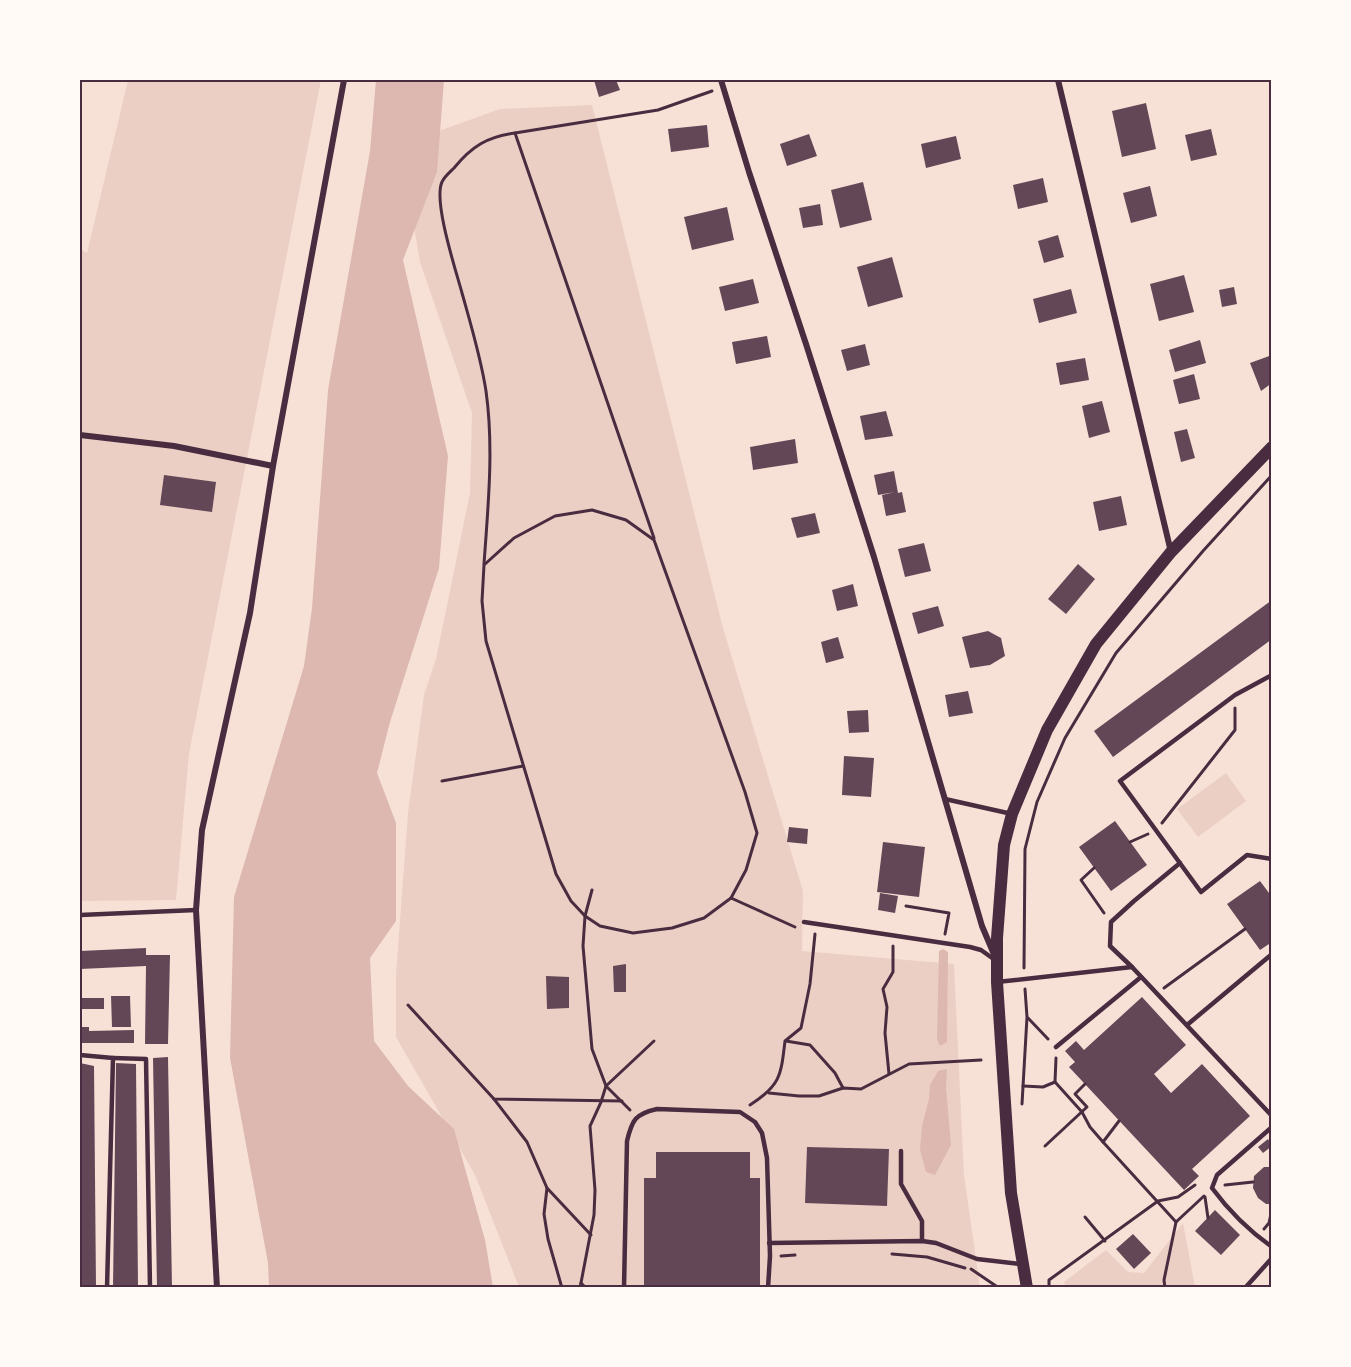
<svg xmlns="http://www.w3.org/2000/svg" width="1351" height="1367" font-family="'Open Sans',sans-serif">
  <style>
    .green { fill: #ebcfc5 }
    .water { fill: #dcb8b0 }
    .building { fill: #644757 }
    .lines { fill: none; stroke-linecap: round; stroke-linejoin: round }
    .path { stroke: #4a2c40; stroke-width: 3 }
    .service { stroke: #4a2c40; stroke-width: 4.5 }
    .minor { stroke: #4a2c40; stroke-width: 6 }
    .secondary { stroke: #4a2c40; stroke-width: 12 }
    .neatline { fill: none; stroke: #4a2c40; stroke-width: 2 }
  </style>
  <rect width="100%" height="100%" fill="#f7e1d7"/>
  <g class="green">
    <polygon points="128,80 321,80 189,754 176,900 80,901 80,249 87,253"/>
    <polygon points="592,105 723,628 803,891 802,951 954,964 964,1175 980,1287 519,1287 475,1175 396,1037 396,974 408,813 424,695 436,659 470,493 472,413 420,262 400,145 500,109"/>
    <polygon points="1226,773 1246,801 1198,837 1177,809"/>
    <polygon points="1183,1223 1195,1287 1066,1288 1064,1282 1106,1250 1128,1272 1144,1273"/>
  </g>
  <g class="water">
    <polygon points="376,80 444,80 437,172 403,260 448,456 439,568 390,722 377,773 396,823 396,921 370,958 374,1041 408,1086 454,1129 485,1240 493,1287 269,1287 268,1263 230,1058 234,897 304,666 312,608 328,390 370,151"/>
    <polygon points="943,949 948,952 947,1042 940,1046 937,1039 939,951"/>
    <polygon points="947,1069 946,1088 951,1145 935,1175 926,1172 920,1150 922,1126 929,1099 930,1085 938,1071"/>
  </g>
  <g class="building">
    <polygon points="594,80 616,80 620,90 599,97"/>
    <polygon points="1146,103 1156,149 1122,157 1112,111"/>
    <polygon points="707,125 709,147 671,152 668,129"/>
    <polygon points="1211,129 1217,155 1191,161 1185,135"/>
    <polygon points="809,134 817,156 787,166 780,144"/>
    <polygon points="956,136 961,159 926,168 921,144"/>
    <polygon points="1043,178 1048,202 1018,209 1013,185"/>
    <polygon points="863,182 872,220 840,228 831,190"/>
    <polygon points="1150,186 1157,216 1131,223 1123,193"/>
    <polygon points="820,204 823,225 803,228 799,208"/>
    <polygon points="727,207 734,240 692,250 684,217"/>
    <polygon points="1058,235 1064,257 1044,263 1038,241"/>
    <polygon points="892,257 903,297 868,307 857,267"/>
    <polygon points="1184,275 1194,312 1159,321 1150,284"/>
    <polygon points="753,279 759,303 725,311 719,287"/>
    <polygon points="1234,287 1237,304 1222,307 1219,290"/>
    <polygon points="1071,289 1077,313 1039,323 1033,299"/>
    <polygon points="767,336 771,357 736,364 732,342"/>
    <polygon points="1200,340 1206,363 1175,372 1169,350"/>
    <polygon points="865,344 870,365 847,371 841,350"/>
    <polygon points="1272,355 1272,383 1261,391 1250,363"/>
    <polygon points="1085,358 1089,380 1060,385 1056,363"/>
    <polygon points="1194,374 1200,399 1179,404 1173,380"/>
    <polygon points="1102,401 1110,432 1089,438 1082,406"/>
    <polygon points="886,411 893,436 865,440 860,416"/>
    <polygon points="1187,429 1195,458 1181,462 1174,432"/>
    <polygon points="795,439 798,463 753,470 750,447"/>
    <polygon points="894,471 898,493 902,492 906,512 886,516 882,495 895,492 878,495 874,475"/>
    <polygon points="164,475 216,482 212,512 160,505"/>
    <polygon points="1121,496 1127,525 1099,531 1093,502"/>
    <polygon points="815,513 820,533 797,538 791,518"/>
    <polygon points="924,543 931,571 905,577 898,549"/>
    <polygon points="1078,564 1095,579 1066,614 1048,599"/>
    <polygon points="853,584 858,606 837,611 832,590"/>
    <polygon points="1272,600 1272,639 1113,757 1094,731"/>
    <polygon points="938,606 944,626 918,634 912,613"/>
    <polygon points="988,631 1001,638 1005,656 990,665 970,668 962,637"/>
    <polygon points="838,637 844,658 826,663 821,642"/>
    <polygon points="968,691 973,713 949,717 945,695"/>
    <polygon points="868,710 869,732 849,733 847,711"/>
    <polygon points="844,756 874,758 871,797 842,795"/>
    <polygon points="1115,821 1147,865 1111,891 1079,847"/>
    <polygon points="789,827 808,829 807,844 787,842"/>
    <polygon points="883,842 925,847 919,897 877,892"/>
    <polygon points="1260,881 1272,897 1272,942 1260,950 1227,904"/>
    <polygon points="880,893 898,896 895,913 878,910"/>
    <polygon points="146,948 146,955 170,955 168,1044 145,1044 146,966 80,969 80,951"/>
    <polygon points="626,964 626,992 614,992 613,966"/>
    <polygon points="546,976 569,977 569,1008 547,1009"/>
    <polygon points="111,996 130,996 131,1027 112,1027"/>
    <polygon points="1142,997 1186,1045 1154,1074 1171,1093 1202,1064 1250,1116 1192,1169 1199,1176 1184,1190 1069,1067 1075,1062 1065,1051 1076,1041 1084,1050"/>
    <rect x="80" y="998" width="24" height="11"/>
    <polygon points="80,1027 89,1027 89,1031 134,1030 134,1043 80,1043"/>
    <polygon points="168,1057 172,1288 157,1288 153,1058"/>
    <polygon points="80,1063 94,1066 96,1288 80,1288"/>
    <polygon points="116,1063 136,1064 138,1288 113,1288"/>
    <polygon points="1268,1139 1272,1146 1263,1153 1258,1147"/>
    <polygon points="807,1147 889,1149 887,1206 805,1203"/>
    <polygon points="656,1152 750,1152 750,1178 760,1178 760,1288 644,1288 644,1178 656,1178"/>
    <polygon points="1264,1167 1272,1167 1272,1204 1266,1204 1258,1198 1253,1188 1254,1176"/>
    <polygon points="1215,1210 1240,1235 1221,1255 1195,1231"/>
    <polygon points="1133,1234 1151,1253 1134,1269 1116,1249"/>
  </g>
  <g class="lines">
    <g class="path">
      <polyline points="515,133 658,110 712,91"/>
      <polygon points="592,510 626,520 654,540 745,792 757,833 746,870 731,898 704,918 672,928 633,933 600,926 585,916 571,901 556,874 486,641 482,601 484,565 514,538 555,516"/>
      <path d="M484 564C488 507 494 448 486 391 481 358 471 325 462 293 456 271 433 201 442 182 444 177 450 172 454 168 472 146 487 137 515 133L654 538"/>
      <polyline points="442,781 523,766"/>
      <polyline points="1162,823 1235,730 1235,708"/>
      <polyline points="1130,842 1148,834"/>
      <polyline points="1094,868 1081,880 1104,913"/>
      <polyline points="731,898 795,927"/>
      <polyline points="906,906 949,913 945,934"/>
      <polyline points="1024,968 1025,849 1037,802 1065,738 1116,653 1203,551 1272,475"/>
      <polyline points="1164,988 1245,929"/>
      <polyline points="408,1005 494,1099 622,1101"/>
      <polyline points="1028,1018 1048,1039"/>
      <polyline points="786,1041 810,1045 835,1073 843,1088"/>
      <polyline points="1056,1058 1055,1082 1082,1112 1090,1127 1103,1142 1176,1222 1204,1196"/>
      <polyline points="889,1074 885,1033 887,1007 883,989 893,972 893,946"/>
      <polyline points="1023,1086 1043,1087 1055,1082"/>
      <polyline points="769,1093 799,1096 819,1096 843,1088 861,1089 909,1064 981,1060"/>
      <polyline points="494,1099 527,1142 547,1188 591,1235"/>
      <polyline points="1022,1104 1027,1017 1025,989"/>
      <path d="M750 1105C780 1086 781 1076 785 1041L801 1028 810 984 815 934"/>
      <polyline points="630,1110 606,1086 654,1041"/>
      <polyline points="1103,1142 1119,1121"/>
      <polyline points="1045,1146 1087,1107 1075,1094 1085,1084"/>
      <polyline points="1225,1185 1253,1182"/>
      <polyline points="547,1188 544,1214 548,1239 562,1288"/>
      <polyline points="1205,1197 1208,1218"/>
      <polyline points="1085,1217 1105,1241"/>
      <polyline points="1264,1229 1269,1223 1272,1209"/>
      <polyline points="892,1254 927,1257 965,1268"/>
      <polyline points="781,1256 795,1255"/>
      <polyline points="971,1269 999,1288"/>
      <polyline points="581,1283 586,1288"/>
      <polyline points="580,1288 594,1215 595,1190 590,1126 601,1102 606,1086 592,1049 583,946 585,916 592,890"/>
      <polyline points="1049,1288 1049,1280 1158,1201 1178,1197 1195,1185"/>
      <polyline points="1165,1288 1164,1280 1176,1222"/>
    </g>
    <g class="service">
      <polyline points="1272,675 1235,695 1120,781 1201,892 1247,855 1272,859"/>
      <polyline points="945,799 1012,814"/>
      <polyline points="80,915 196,910"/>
      <polyline points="804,922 970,947 981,950 995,960"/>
      <polyline points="1132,967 1110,946 1111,922 1134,901 1180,863"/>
      <polyline points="997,982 1132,967 1272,1116"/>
      <polyline points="1187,1025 1272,954"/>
      <polyline points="1056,1047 1141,977"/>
      <polyline points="80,1055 113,1058 107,1288"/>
      <polyline points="113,1058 146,1059 150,1288"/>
      <path d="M1272 1127 1217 1175 1212 1188C1229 1211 1248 1230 1272 1247"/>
      <polyline points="901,1151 901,1184 922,1221 922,1241"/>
      <polyline points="769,1243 922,1241 936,1243 977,1259 1021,1264"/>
      <path d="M624 1288 627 1141C632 1120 635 1114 657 1109L740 1112 755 1122 762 1133 767 1158 770 1256 768 1288"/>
      <polyline points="1245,1288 1272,1258"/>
    </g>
    <g class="minor">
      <polyline points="721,80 749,172 806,344 874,557 982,926 993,952"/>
      <polyline points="1058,80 1171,552"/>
      <polyline points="80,435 174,446 273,466"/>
      <polyline points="217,1288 196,910 202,830 250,613 273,466 344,80"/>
    </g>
    <polyline class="secondary" points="1027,1288 1011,1193 997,982 997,938 1004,845 1012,814 1047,730 1096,644 1171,552 1272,447"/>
  </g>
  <rect width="1351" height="1367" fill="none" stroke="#fffaf5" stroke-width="162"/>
  <rect x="81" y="81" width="1189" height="1205" class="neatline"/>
</svg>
